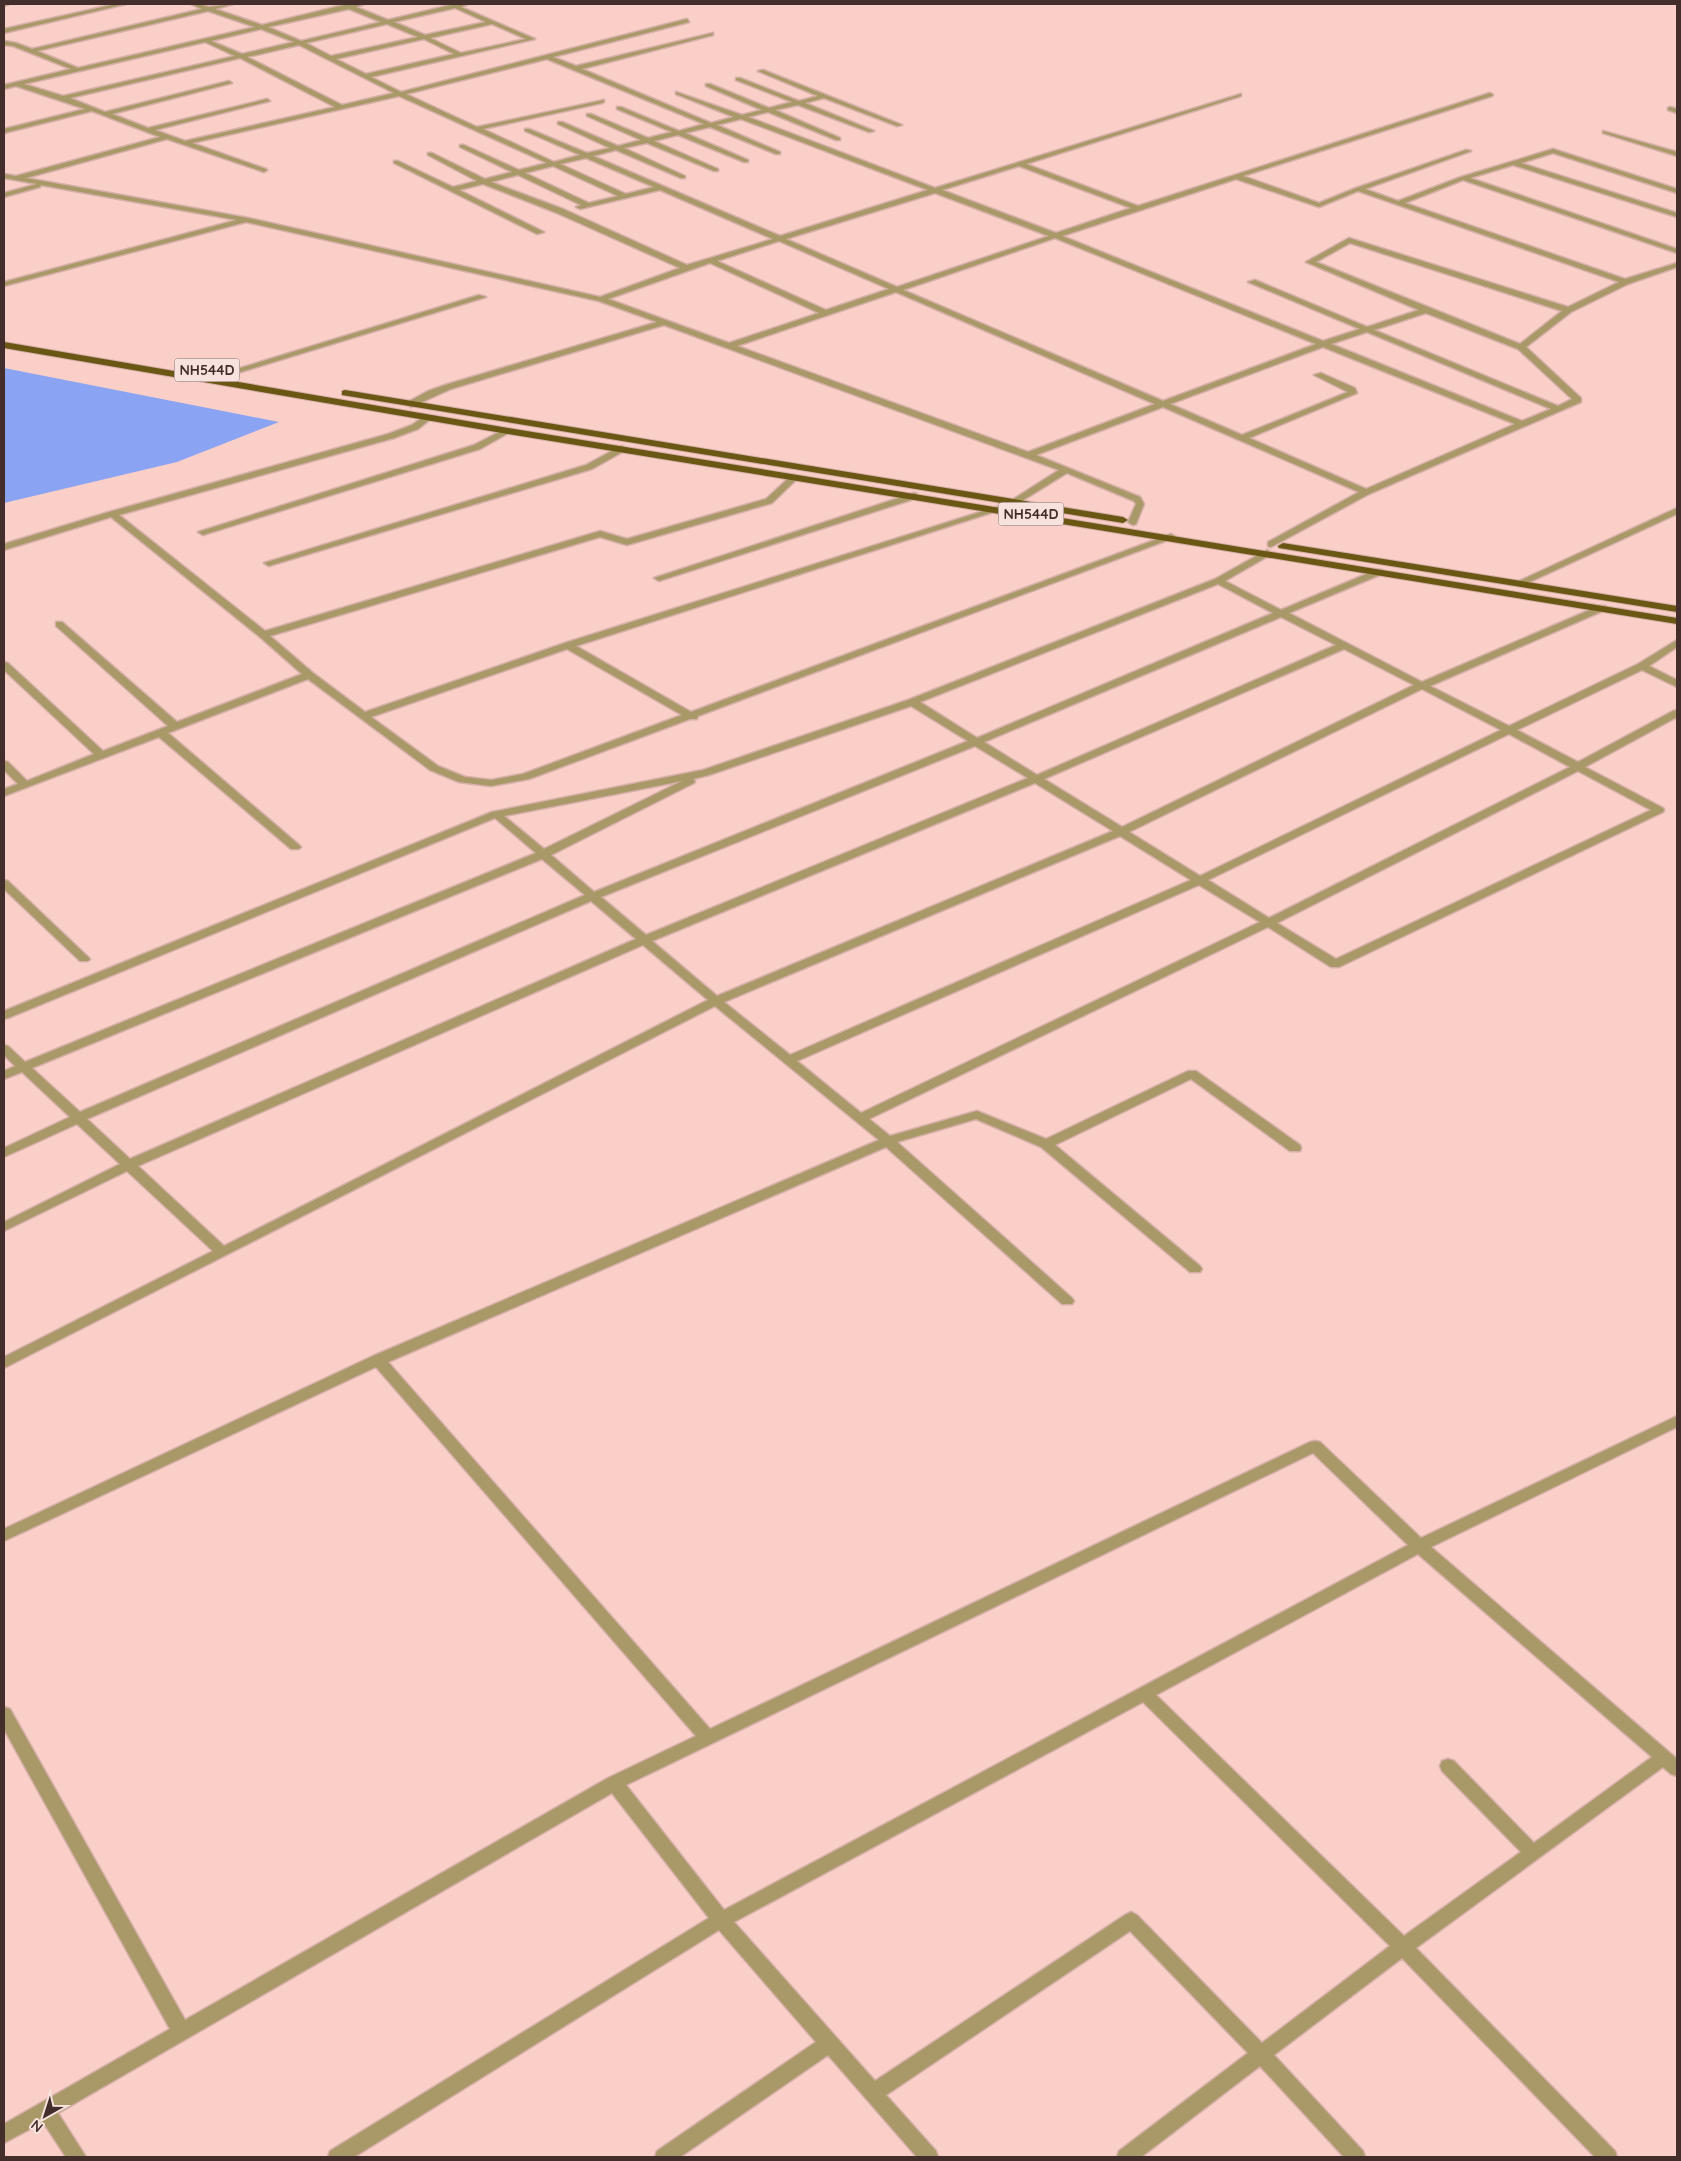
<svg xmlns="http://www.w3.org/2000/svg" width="1681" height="2161" font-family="Quicksand,sans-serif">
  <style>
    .water { fill: #8ba3f3 }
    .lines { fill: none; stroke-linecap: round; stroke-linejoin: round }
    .minor-casing { stroke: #d5afa8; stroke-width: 3 }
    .trunk-casing { stroke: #d5afa8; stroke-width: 2 }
    .minor { fill: #a99868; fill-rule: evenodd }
    .trunk { fill: #6a5714; fill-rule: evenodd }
    .labels { text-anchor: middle; stroke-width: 4; stroke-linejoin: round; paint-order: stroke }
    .shield { fill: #f8e2dd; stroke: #796460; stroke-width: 1 }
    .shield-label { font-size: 14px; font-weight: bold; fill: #432e2b }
  </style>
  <rect width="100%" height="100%" fill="#facfc7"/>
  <polygon class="water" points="4,368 279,422 177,462 4,503"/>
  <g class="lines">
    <defs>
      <g id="minor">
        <polygon points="4,4 9,4 4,6"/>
        <polygon points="116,4 126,4 4,33 4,29"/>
        <path d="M191 4H199L209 7 233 4 215 9 262 25 348 4H364L356 7 388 20 455 4H468L461 7 535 39 371 77 401 92 687 19 689 22 553 57 576 66 713 33V35L582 69 711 123 734 117 676 94V92L742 115 762 110 706 86V84H710L769 108 792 102 736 80V78H740L799 101 818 96 758 71 763 70 902 125 897 126 824 98 805 103 874 131 869 132 798 105 775 110 840 138V140H836L768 112 748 117 935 188 1241 94V96L1026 164 1138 206 1490 93 1493 95 1492 96 1243 176 1319 203 1356 188 1466 150 1471 151 1365 189 1398 201 1461 177 1553 149 1677 189V193L1553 153 1521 163 1677 213V217L1513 165 1470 178 1677 249V253L1463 180 1405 203 1625 279 1677 263V267L1628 284 1571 312 1526 347 1581 398V402L1369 494 1271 547 1268 546V542L1359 492 1163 407 1036 455 1140 497 1144 504 1136 524 1133 525 1128 522 1136 504 1134 501 1067 473 1015 505 1011 502 1012 500 1059 470 664 325 451 389 411 407 407 404 408 402 428 391 445 385 657 322 599 301 246 222 4 286V282L237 220 41 185 40 187 4 197V193L37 184 4 178V174L16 176 160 137 92 111 4 133V129L85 109 16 86 4 89V85L71 69 13 46 4 45V41L16 43 32 49 202 9ZM455 8 486 22 425 35 394 22ZM349 9 381 22 301 41 268 27ZM208 11 255 27 78 68 37 51ZM387 24 418 37 331 56 306 43ZM492 24 526 39 461 53 430 38ZM261 29 294 42 242 54 211 41ZM424 39 454 54 366 74 336 59ZM205 42 235 56 63 96 24 84ZM299 45 394 93 342 105 247 57ZM240 58 335 107 185 141 155 130 270 101 267 99 148 128 112 114 232 83 229 81 105 112 70 98ZM547 59 704 124 679 131 621 107H617V109L672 132 648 138 591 114H587V116L641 140 618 146 562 122H558V124L610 148 587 153 529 129H525V131L580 155 554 162 483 129 602 103 604 102V100L477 127 406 94ZM399 96 547 163 519 170 464 145H460V147L512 172 485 179 432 153H428V155L477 181 453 187 398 161H394V163L537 234 544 232 459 190 483 184 557 213 680 268 600 297 248 218 26 178 167 139 264 172 267 170 266 169 192 143ZM741 119 928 190 780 236 593 156 616 150 681 178H685V176L624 148 647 143 714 171H718V169L654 141 678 135 744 162H748V160L685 133 710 127 776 154H780V152L717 125ZM586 158 654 187 626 194 560 164ZM553 166 618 196 589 203 525 173ZM1019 166 1131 208 1056 233 942 190ZM518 175 581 205 576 207 580 209 660 190 773 239 687 265 563 209 491 182ZM1236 179 1319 207 1358 191 1619 282 1568 307 1349 238 1306 262 1419 310 1367 327 1255 280 1248 282 1360 329 1323 341 1062 236ZM935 193 1049 236 897 287 786 239ZM1055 238 1316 344 1163 401 903 290ZM779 241 889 289 826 310 717 261ZM1350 243 1562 311 1520 344 1316 262ZM710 263 819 313 729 343 608 299ZM896 292 1155 404 1028 452 737 346ZM1426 313 1518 349 1572 399 1558 406 1374 330ZM1367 332 1551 409 1522 421 1331 344ZM1323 347 1515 424 1366 489 1249 438 1357 393 1355 388 1321 373 1314 375 1348 392 1242 435 1170 404Z"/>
        <polygon points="1670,107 1677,109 1677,113 1668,110 1668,108"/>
        <polygon points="1603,131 1677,152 1677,156 1603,133"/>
        <polygon points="479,295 486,297 231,375 224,373"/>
        <path d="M426 415 433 417 418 429 394 438 119 515 265 631 597 532 600 531 627 539 766 499 792 475 799 477 772 503 627 545 600 537 270 636 313 673 365 712 565 643 996 507H1002L1003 509 576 646 691 712 1168 535 1171 534 1176 537 698 716 697 719H690L529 779 491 786 459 782 430 770 308 679 168 733 299 845 301 847 299 849H291L159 737 4 796V789L18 784 4 770V761L8 762 27 781 94 754 4 670V662L8 663 103 751 168 726 56 626V622H62L177 722 302 674 260 637 111 517 4 550V544L109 512 388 434 412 425ZM567 649 682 715 523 774 491 780 465 777 438 766 371 717Z"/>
        <polygon points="505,429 512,431 480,449 206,534 203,535 198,532 474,445"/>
        <polygon points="621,446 624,447 624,451 592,469 272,565 269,566 264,563 586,465"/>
        <polygon points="914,493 917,494 917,498 662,580 659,581 654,578"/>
        <polygon points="1677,508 1677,514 1523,585 1517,585 1515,583"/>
        <path d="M1267 550 1272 553 1270 555 1225 581 1281 610 1376 570H1382V574L1289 613 1422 682 1599 606H1605V610L1430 686 1509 726 1638 664 1677 640V647L1649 666 1677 680V687L1642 670 1517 730 1578 762 1673 711 1677 710V717L1585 767 1663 808 1664 810 1663 812 1339 967H1331L1268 927 869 1119 890 1136 977 1111 1046 1139 1188 1071H1196L1300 1145 1301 1148 1300 1151H1290L1191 1079 1055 1145 1200 1266 1202 1269 1200 1272H1190L1041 1147 976 1119 897 1142 1072 1298 1074 1301 1072 1304H1062L886 1147 388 1362 710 1729 1310 1442 1315 1441 1320 1442 1421 1538 1677 1416V1427L1431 1547 1677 1759V1776L1671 1774 1663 1767 1416 1948 1615 2151 1617 2157H1595L1402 1958 1274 2055 1363 2151 1365 2157H1344L1260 2066 1141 2157H1117L1119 2151 1248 2053 1130 1931 886 2095 936 2151 938 2157H917L828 2055 680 2157H655L657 2151 816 2042 719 1930 354 2157H328L330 2151 709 1918 612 1793 58 2113 86 2157H66L43 2122 4 2143V2124L170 2029 4 1729V1707L10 1709 185 2020 608 1778 696 1736 376 1367 4 1541V1529L373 1356 879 1140 715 1006 4 1368V1357L213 1251 127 1171 4 1231V1222L120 1164 77 1124 4 1157V1148L70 1117 22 1072 4 1079V1071L15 1066 4 1055V1045L8 1046 25 1062 536 853 495 818 8 1018 4 1019V1011L492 812 703 770 908 700 1215 579ZM1218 584 1273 613 977 738 920 702ZM1281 617 1336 645 1037 775 984 742ZM1344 649 1414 685 1122 827 1044 779ZM1422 689 1501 730 1200 876 1129 832ZM911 706 968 741 594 892 551 855 694 783 695 781 693 779 709 775ZM1509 734 1570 767 1269 918 1208 880ZM975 746 1028 778 646 935 601 897ZM1578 771 1651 810 1336 959 1277 923ZM682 781 544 849 504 816ZM1035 783 1113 831 717 996 652 941ZM1120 836 1191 880 790 1055 724 1002ZM542 859 585 895 80 1112 32 1068ZM1199 885 1260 922 861 1113 797 1061ZM591 901 636 939 130 1159 87 1119ZM643 945 708 1000 224 1246 138 1166ZM1313 1453 1408 1545 724 1910 626 1785ZM1418 1554 1652 1757 1534 1843 1454 1761 1448 1759 1442 1761 1440 1766 1442 1771 1521 1852 1404 1936 1156 1695ZM1143 1702 1390 1946 1262 2043 1137 1915 1131 1912 1125 1915 875 2081 734 1922Z"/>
        <polygon points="4,880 8,881 88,957 90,959 88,961 80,961 4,889"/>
      </g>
      <g id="trunk">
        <polygon points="4,342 508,428 1677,618 1677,624 508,434 4,348"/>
        <polygon points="345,390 1123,517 1128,520 1123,523 342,395 342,391"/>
        <polygon points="1283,543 1677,606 1677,612 1279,548 1278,546"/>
      </g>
    </defs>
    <use href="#minor" class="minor-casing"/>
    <use href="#trunk" class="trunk-casing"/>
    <use href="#minor" class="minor"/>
    <use href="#trunk" class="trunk"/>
  </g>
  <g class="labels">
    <g class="shield">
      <rect x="174.5" y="358.5" width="65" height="23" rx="4"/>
      <rect x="998.5" y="502.5" width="65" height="23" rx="4"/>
    </g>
    <g class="shield-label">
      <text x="207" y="375">NH544D</text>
      <text x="1031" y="519">NH544D</text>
    </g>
  </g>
  <rect width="1681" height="2161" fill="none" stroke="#432e2b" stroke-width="10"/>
  <g transform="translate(45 2116) rotate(219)" stroke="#f8e2dd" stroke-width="4" paint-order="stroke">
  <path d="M0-4L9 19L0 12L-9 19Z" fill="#432e2b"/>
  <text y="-8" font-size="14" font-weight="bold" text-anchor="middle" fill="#432e2b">N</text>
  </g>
</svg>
